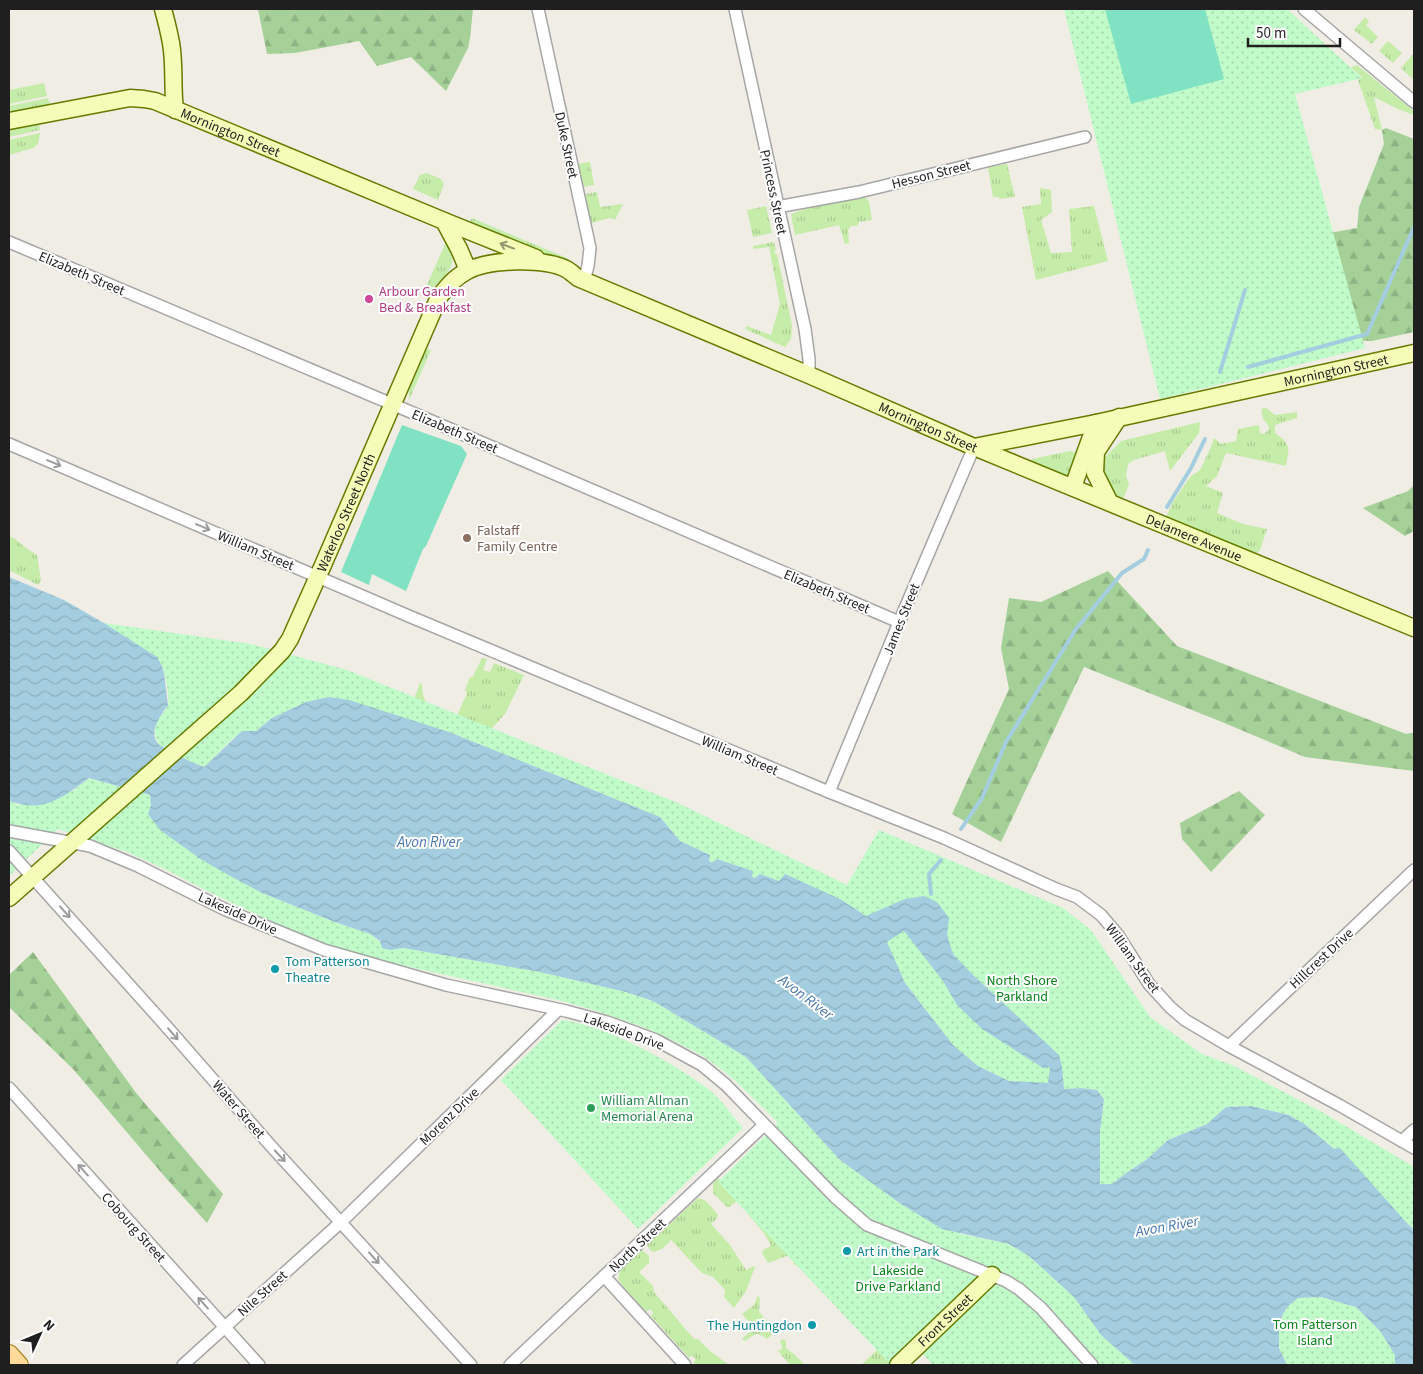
<svg xmlns="http://www.w3.org/2000/svg" width="1423" height="1374" font-family="'Source Sans 3',sans-serif">
  <style>
    .grass { fill: url(#grass-tufts) }
    .forest { fill: url(#forest-firs) }
    .park { fill: url(#park-dots) }
    .pitch { fill: #80e2c2 }
    .water { fill: url(#water-waves); fill-rule: evenodd }
    .lines { fill: none; stroke-linecap: round; stroke-linejoin: round }
    .stream { stroke: #a4cedf; stroke-width: 4 }
    .street-casing { stroke: #a6a6a6; stroke-width: 14 }
    .secondary-casing { stroke: #667b01; stroke-width: 19 }
    .primary-casing { stroke: #9a7100; stroke-width: 20 }
    .street { stroke: #fff; stroke-width: 11 }
    .secondary { stroke: #f4fcb7; stroke-width: 16 }
    .primary { stroke: #ffda9b; stroke-width: 18 }
    .oneway { stroke: #949973 }
    .oneway2 { stroke: #9a9a9a }
    .hotel-dot { fill: #d1479c; stroke: #fff; stroke-width: 2 }
    .education-dot { fill: #8d6e63; stroke: #fff; stroke-width: 2 }
    .culture-dot { fill: #0f9aa8; stroke: #fff; stroke-width: 2 }
    .leisure-dot { fill: #2e9e5b; stroke: #fff; stroke-width: 2 }
    .labels { text-anchor: middle; stroke-width: 4; stroke-linejoin: round; paint-order: stroke }
    .street-label { font-size: 14px; fill: #1f1f1f; stroke: #fff }
    .hotel-label { font-size: 14px; fill: #b23c85; stroke: #fff; text-anchor: start }
    .education-label { font-size: 14px; fill: #785e54; stroke: #fff; text-anchor: start }
    .culture-label { font-size: 14px; fill: #0d838f; stroke: #fff; text-anchor: start }
    .park-label { font-size: 14px; fill: #08821a; stroke: #fff }
    .leisure-label { font-size: 14px; fill: #27864d; stroke: #fff; text-anchor: start }
    .water-label { font-size: 15px; font-style: italic; fill: #4776b2; stroke: #fff }
  </style>
  <defs>
    <pattern id="grass-tufts" width="24" height="20" patternUnits="userSpaceOnUse" patternTransform="scale(1.25)"><rect width="24" height="20" fill="#c6eca9"/><path d="M3 7l-1-3M5 7V3M7 7l1-3M15 17l-1-3M17 17v-4M19 17l1-3" fill="none" stroke="#aaca91"/></pattern>
    <pattern id="forest-firs" width="22" height="20" patternUnits="userSpaceOnUse" patternTransform="scale(1.25)"><rect width="22" height="20" fill="#a5d198"/><path d="M5 1l3.5 6h-7zM16 11l3.5 6h-7z" fill="#8eb383"/></pattern>
    <pattern id="park-dots" width="8" height="8" patternUnits="userSpaceOnUse" patternTransform="scale(1.25)"><rect width="8" height="8" fill="#c0fbc9"/><path d="M2 2h.1M6 6h.1" fill="none" stroke="#a5d7ac" stroke-width="1.8" stroke-linecap="round"/></pattern>
    <pattern id="water-waves" width="16" height="10" patternUnits="userSpaceOnUse" patternTransform="scale(1.25)"><rect width="16" height="10" fill="#a4cedf"/><path d="M0 5q4-4 8 0t8 0" fill="none" stroke="#8db0bf"/></pattern>
  </defs>
  <rect width="100%" height="100%" fill="#f0ede5"/>
  <g class="grass">
    <polygon points="1365,17 1369,22 1366,25 1378,37 1372,44 1354,30"/>
    <polygon points="1388,41 1402,53 1393,63 1379,51"/>
    <polygon points="1414,53 1414,80 1401,68"/>
    <polygon points="1357,65 1414,111 1414,115 1398,109 1374,97 1382,130 1375,129 1358,80 1362,77 1351,67"/>
    <polygon points="44,83 47,96 9,104 9,90"/>
    <polygon points="48,98 50,105 9,114 9,106"/>
    <polygon points="39,124 40,130 9,137 9,130"/>
    <polygon points="40,133 38,144 33,148 9,155 9,140"/>
    <polygon points="590,162 594,185 583,187 578,164"/>
    <polygon points="1007,164 1015,197 999,199 999,197 993,197 988,167"/>
    <polygon points="427,173 441,179 444,184 438,200 413,189 420,175"/>
    <polygon points="1040,188 1051,190 1052,212 1041,220 1051,253 1072,252 1069,209 1094,206 1108,261 1036,280 1022,207 1041,204"/>
    <polygon points="597,192 600,207 623,204 615,220 610,218 591,223 585,194"/>
    <polygon points="863,197 866,198 869,202 872,220 859,222 857,226 851,226 848,230 849,243 845,244 839,225 795,235 791,214 808,208"/>
    <polygon points="766,206 772,233 753,237 747,210"/>
    <polygon points="472,218 567,258 570,261 567,262 561,262 469,223"/>
    <path d="M446 242C463 269 441 276 427 295L423 294Z"/>
    <polygon points="774,242 776,250 774,250 776,255 777,254 792,325 791,339 785,347 745,329 747,326 771,335 780,304 769,247 753,249 753,246"/>
    <polygon points="426,349 431,350 409,400 409,389"/>
    <path d="M1266 408 1275 415 1297 412V418L1275 425V433C1292 445 1289 447 1286 466L1226 453 1217 476 1206 486 1223 493 1217 513 1243 524 1267 529 1260 550 1255 555 1166 517 1173 502 1190 477 1200 470 1211 447 1214 438 1221 444 1236 441 1238 429 1259 425 1260 433 1264 434 1269 429 1268 425 1263 419 1261 409Z"/>
    <polygon points="1200,422 1199,433 1170,471 1165,451 1134,460 1128,464 1126,476 1129,484 1123,499 1115,496 1101,480 1102,456 1106,456 1121,441"/>
    <polygon points="1070,451 1078,453 1068,476 1032,461 1032,459"/>
    <polygon points="9,536 14,538 26,548 37,555 41,580 38,585 15,573 9,571"/>
    <polygon points="482,658 487,659 483,670 490,672 494,663 524,675 505,714 483,738 409,713 420,683 422,684 423,695 427,705 456,718 467,693 465,690 470,677 472,678"/>
    <polygon points="718,1178 741,1199 842,1257 891,1365 861,1365 876,1351 876,1346 797,1265 794,1265 792,1254 768,1263 762,1253 763,1250 771,1246 764,1233 737,1201 729,1207 727,1207 713,1193 713,1183"/>
    <path d="M698 1198C707 1199 713 1209 718 1215L717 1218 711 1224 730 1245 746 1270 754 1266 755 1267 746 1291 734 1308 724 1297 725 1290 713 1277 702 1273 671 1240 662 1249 654 1252 650 1250 647 1245Z"/>
    <polygon points="642,1250 649,1256 649,1263 639,1272 653,1286 654,1292 694,1339 698,1339 710,1351 729,1365 696,1365 693,1362 696,1360 692,1355 689,1358 651,1316 653,1313 650,1309 646,1312 625,1289 618,1279 620,1270"/>
    <path d="M758 1295 760 1299 759 1312 776 1331 767 1339C757 1331 755 1334 745 1341L742 1339 754 1328 742 1314 754 1305Z"/>
    <polygon points="782,1339 786,1341 786,1348 795,1355 805,1365 790,1365 778,1351 782,1349 782,1346 780,1342"/>
  </g>
  <g class="forest">
    <polygon points="258,9 473,9 470,38 468,48 446,91 411,57 377,66 359,41 295,53 267,54"/>
    <polygon points="1386,128 1414,139 1414,332 1372,341 1311,339 1307,237 1357,228 1359,207 1384,144 1382,130"/>
    <polygon points="1414,485 1414,531 1405,536 1363,508 1408,491"/>
    <polygon points="1108,571 1177,646 1406,734 1414,733 1414,771 1305,757 1222,722 1084,667 1001,842 952,814 1009,689 1001,648 1009,598 1041,602"/>
    <polygon points="1239,791 1265,815 1211,872 1182,839 1180,823"/>
    <polygon points="33,952 137,1094 223,1194 207,1223 165,1177 73,1069 9,1007 9,975"/>
  </g>
  <g class="park">
    <polygon points="1064,9 1287,9 1362,78 1295,94 1365,348 1160,399"/>
    <path d="M104 623 251 644 347 670 678 803 847 885 879 830 1063 908 1091 930 1150 1017 1202 1054 1232 1065 1276 1088 1322 1112 1414 1167V1230L1334 1149 1306 1125 1289 1115 1251 1106 1226 1107 1207 1124 1168 1140 1146 1160 1126 1173 1112 1184H1099L1100 1131 1104 1099 1097 1090 1081 1088 1064 1089 1048 1084 1009 1081 978 1066 953 1045 905 983 886 941 779 881 760 874 755 878 752 877V871L717 859 712 863 709 861 710 855 680 841 660 817 449 732 329 697 306 702 272 718 256 731 233 738 204 767C194 764 164 751 159 744 155 738 154 731 156 725 158 717 165 712 168 705 170 697 165 674 162 666Z"/>
    <path d="M89 778 150 795 151 805 262 893 335 922 370 934 390 950 403 948 540 972 626 992 653 1001 746 1057 840 1160 901 1204 921 1215 961 1234 1009 1244 1029 1256 1074 1297 1101 1335 1135 1365H933L912 1343 890 1364 718 1182 778 1123C756 1101 736 1079 710 1061 702 1055 693 1051 684 1046 644 1025 602 1012 558 1000L360 956 329 948 211 893 165 869 127 852 58 829 9 876V801L18 805 73 791Z"/>
    <path d="M562 1020C606 1025 679 1065 713 1093 724 1103 733 1117 743 1128L638 1229 501 1080Z"/>
    <polygon points="1321,1297 1356,1307 1380,1331 1395,1355 1395,1365 1287,1365 1279,1348 1279,1322 1287,1307 1298,1298"/>
  </g>
  <g class="pitch">
    <polygon points="1105,9 1205,9 1224,79 1131,104"/>
    <polygon points="402,425 461,446 467,454 426,546 423,549 406,591 372,574 369,585 341,572"/>
  </g>
  <path class="water" d="M9 577 64 600 104 623 157 657 162 666 164 673 168 705C160 716 146 735 161 746 165 749 171 751 175 754 185 759 194 763 204 767L242 731H256L272 718 306 702 329 697 349 700 449 732 660 817 680 841 710 855 709 861 712 863 717 859 753 871 752 877 755 878 760 874 779 881 785 874 840 899 866 916 905 899 924 896 937 902 949 918 947 935 953 954 973 975 1059 1055 1062 1067 1064 1089 1081 1088 1097 1090 1104 1099 1100 1131V1184H1112L1126 1173 1146 1160 1168 1140 1207 1124 1226 1107 1251 1106 1289 1115 1306 1125 1334 1149 1340 1148 1406 1222 1414 1230V1365H1395V1355L1380 1331 1356 1307 1321 1297 1298 1298 1287 1307 1279 1322V1348L1287 1365H1135L1101 1335 1074 1297 1029 1256 1009 1244 942 1229 901 1204 840 1160 746 1057 653 1001 626 992 540 972 403 948 390 950 382 948 380 941 370 934 335 922 262 893 232 877 202 860 160 830 148 814 151 805 150 795 89 778C61 799 44 813 9 801ZM904 931 943 981 957 1005 982 1029 1043 1068 1050 1067 1048 1083 1009 1081 978 1066 953 1045 905 983 887 942Z"/>
  <g class="lines">
    <g class="stream">
      <polyline points="1248,367 1367,334 1414,227"/>
      <polyline points="1220,372 1245,290"/>
      <polyline points="1167,507 1191,468 1205,439"/>
      <polyline points="961,829 982,798 1006,742 1076,629 1122,573 1144,559 1148,550"/>
      <polyline points="931,894 929,874 941,860"/>
    </g>
    <defs>
      <g id="street">
        <polyline points="538,9 590,248 588,266 584,281"/>
        <polyline points="735,9 805,329 809,359 809,375"/>
        <polyline points="1304,9 1414,102"/>
        <polyline points="777,207 859,192 1085,137"/>
        <polyline points="9,242 406,410 899,622"/>
        <polyline points="9,444 411,617 829,792 944,838 1056,889 1077,897 1101,915 1118,935 1149,984 1170,1007 1185,1020 1229,1046 1339,1105 1414,1148"/>
        <polyline points="829,792 903,613 974,447"/>
        <polyline points="9,831 90,846 138,866 226,910 324,950 446,985 566,1011 607,1022 656,1040 702,1065 726,1085 835,1197 867,1225 1006,1281 1019,1289 1041,1308 1092,1365"/>
        <polyline points="9,851 166,1026 270,1145 471,1365"/>
        <polyline points="1229,1046 1414,870"/>
        <polyline points="9,1088 259,1365"/>
        <polyline points="1402,1141 1414,1130"/>
        <polyline points="604,1276 685,1365"/>
        <polyline points="183,1365 341,1222 558,1010"/>
        <polyline points="510,1365 764,1125"/>
      </g>
      <g id="secondary">
        <path d="M163 9C166 20 169 32 171 43 175 65 172 88 175 110"/>
        <path id="s1" d="M9 121 130 98 144 99 155 101 444 221 459 249 468 270"/>
        <polyline points="444,221 536,258"/>
        <path id="s2" d="M974 447 1096 423 1414 353"/>
        <polyline points="1073,487 1096,423"/>
        <polyline points="1109,501 1095,473 1096,452 1119,417"/>
        <path id="s3" d="M9 898 241 693 282 651 290 639 323 565 439 297C447 287 455 277 467 271 489 259 544 258 566 269 570 271 574 275 578 278L809 375 974 447 1414 628"/>
        <path id="s4" d="M898 1365 992 1275"/>
      </g>
      <polyline id="primary" points="9,1354 19,1365"/>
    </defs>
    <use href="#street" class="street-casing"/>
    <use href="#secondary" class="secondary-casing"/>
    <use href="#primary" class="primary-casing"/>
    <use href="#street" class="street"/>
    <use href="#secondary" class="secondary"/>
    <use href="#primary" class="primary"/>
  </g>
  <defs><path id="oneway-shaft" d="M-6 0H5M1.5-3L5.5 0L1.5 3" fill="none" stroke-width="1.6" stroke-linecap="round" stroke-linejoin="round" transform="scale(1.25)"/></defs>
  <use class="oneway" href="#oneway-shaft" transform="translate(507 246) rotate(-159)"/>
  <g class="oneway2">
    <use href="#oneway-shaft" transform="translate(54 463) rotate(23)"/>
    <use href="#oneway-shaft" transform="translate(203 527) rotate(23)"/>
    <use href="#oneway-shaft" transform="translate(65 912) rotate(48)"/>
    <use href="#oneway-shaft" transform="translate(173 1034) rotate(49)"/>
    <use href="#oneway-shaft" transform="translate(280 1156) rotate(47)"/>
    <use href="#oneway-shaft" transform="translate(83 1170) rotate(-132)"/>
    <use href="#oneway-shaft" transform="translate(374 1258) rotate(48)"/>
    <use href="#oneway-shaft" transform="translate(203 1303) rotate(-132)"/>
  </g>
  <circle class="hotel-dot" cx="369" cy="299" r="5"/>
  <circle class="education-dot" cx="467" cy="538" r="5"/>
  <g class="culture-dot">
    <circle cx="275" cy="969" r="5"/>
    <circle cx="847" cy="1251" r="5"/>
    <circle cx="812" cy="1325" r="5"/>
  </g>
  <circle class="leisure-dot" cx="591" cy="1108" r="5"/>
  <g class="labels">
    <g class="street-label">
      <text dy="5" stroke="none"><textPath href="#s1" startOffset="230">Mornington Street</textPath></text>
      <text transform="translate(567 145) rotate(78)" y="5">Duke Street</text>
      <text transform="translate(931 174) rotate(-14)" y="5">Hesson Street</text>
      <text transform="translate(774 192) rotate(78)" y="5">Princess Street</text>
      <text transform="translate(82 273) rotate(23)" y="5">Elizabeth Street</text>
      <text dy="5" stroke="none"><textPath href="#s2" startOffset="370">Mornington Street</textPath></text>
      <text dy="5" stroke="none"><textPath href="#s3" startOffset="1291">Mornington Street</textPath></text>
      <text transform="translate(455 431) rotate(23)" y="5">Elizabeth Street</text>
      <text dy="5" stroke="none"><textPath href="#s3" startOffset="521">Waterloo Street North</textPath></text>
      <text dy="5" stroke="none"><textPath href="#s3" startOffset="1579">Delamere Avenue</textPath></text>
      <text transform="translate(256 550) rotate(23)" y="5">William Street</text>
      <text transform="translate(827 591) rotate(23)" y="5">Elizabeth Street</text>
      <text transform="translate(901 619) rotate(-68)" y="5">James Street</text>
      <text transform="translate(740 755) rotate(23)" y="5">William Street</text>
      <text transform="translate(238 913) rotate(24)" y="5">Lakeside Drive</text>
      <text transform="translate(1133 958) rotate(54)" y="5">William Street</text>
      <text transform="translate(1321 958) rotate(-43)" y="5">Hillcrest Drive</text>
      <text transform="translate(624 1031) rotate(20)" y="5">Lakeside Drive</text>
      <text transform="translate(239 1109) rotate(49)" y="5">Water Street</text>
      <text transform="translate(449 1116) rotate(-44)" y="5">Morenz Drive</text>
      <text transform="translate(134 1227) rotate(48)" y="5">Cobourg Street</text>
      <text transform="translate(637 1245) rotate(-43)" y="5">North Street</text>
      <text transform="translate(262 1293) rotate(-42)" y="5">Nile Street</text>
      <text dy="5" stroke="none"><textPath href="#s4" startOffset="65">Front Street</textPath></text>
    </g>
    <g class="hotel-label">
      <text x="379" y="296">Arbour Garden<tspan x="379" dy="16">Bed &amp; Breakfast</tspan></text>
    </g>
    <g class="education-label">
      <text x="477" y="535">Falstaff<tspan x="477" dy="16">Family Centre</tspan></text>
    </g>
    <g class="culture-label">
      <text x="285" y="966">Tom Patterson<tspan x="285" dy="16">Theatre</tspan></text>
      <text x="857" y="1256">Art in the Park</text>
      <text x="802" y="1330" text-anchor="end">The Huntingdon</text>
    </g>
    <g class="park-label">
      <text x="1022" y="985">North Shore<tspan x="1022" dy="16">Parkland</tspan></text>
      <text x="898" y="1275">Lakeside<tspan x="898" dy="16">Drive Parkland</tspan></text>
      <text x="1315" y="1329">Tom Patterson<tspan x="1315" dy="16">Island</tspan></text>
    </g>
    <g class="leisure-label">
      <text x="601" y="1105">William Allman<tspan x="601" dy="16">Memorial Arena</tspan></text>
    </g>
    <g class="water-label">
      <text x="429" y="847">Avon River</text>
      <text transform="translate(806 997) rotate(37)" y="5">Avon River</text>
      <text transform="translate(1167 1226) rotate(-10)" y="5">Avon River</text>
    </g>
  </g>
  <rect width="1423" height="1374" fill="none" stroke="#1f1f1f" stroke-width="20"/>
  <g transform="translate(40 1334) rotate(46)" stroke="#ffffff" stroke-width="4" paint-order="stroke">
  <path d="M0-4L9 19L0 12L-9 19Z" fill="#1f1f1f"/>
  <text y="-8" font-size="14" font-weight="bold" text-anchor="middle" fill="#1f1f1f">N</text>
  </g>
  <path d="M1248 38v8h92v-8" fill="none" stroke="#1f1f1f" stroke-width="2.5"/>
  <text x="1256" y="38" font-size="15" fill="#1f1f1f" stroke="#ffffff" stroke-width="4" paint-order="stroke">50 m</text>
</svg>
